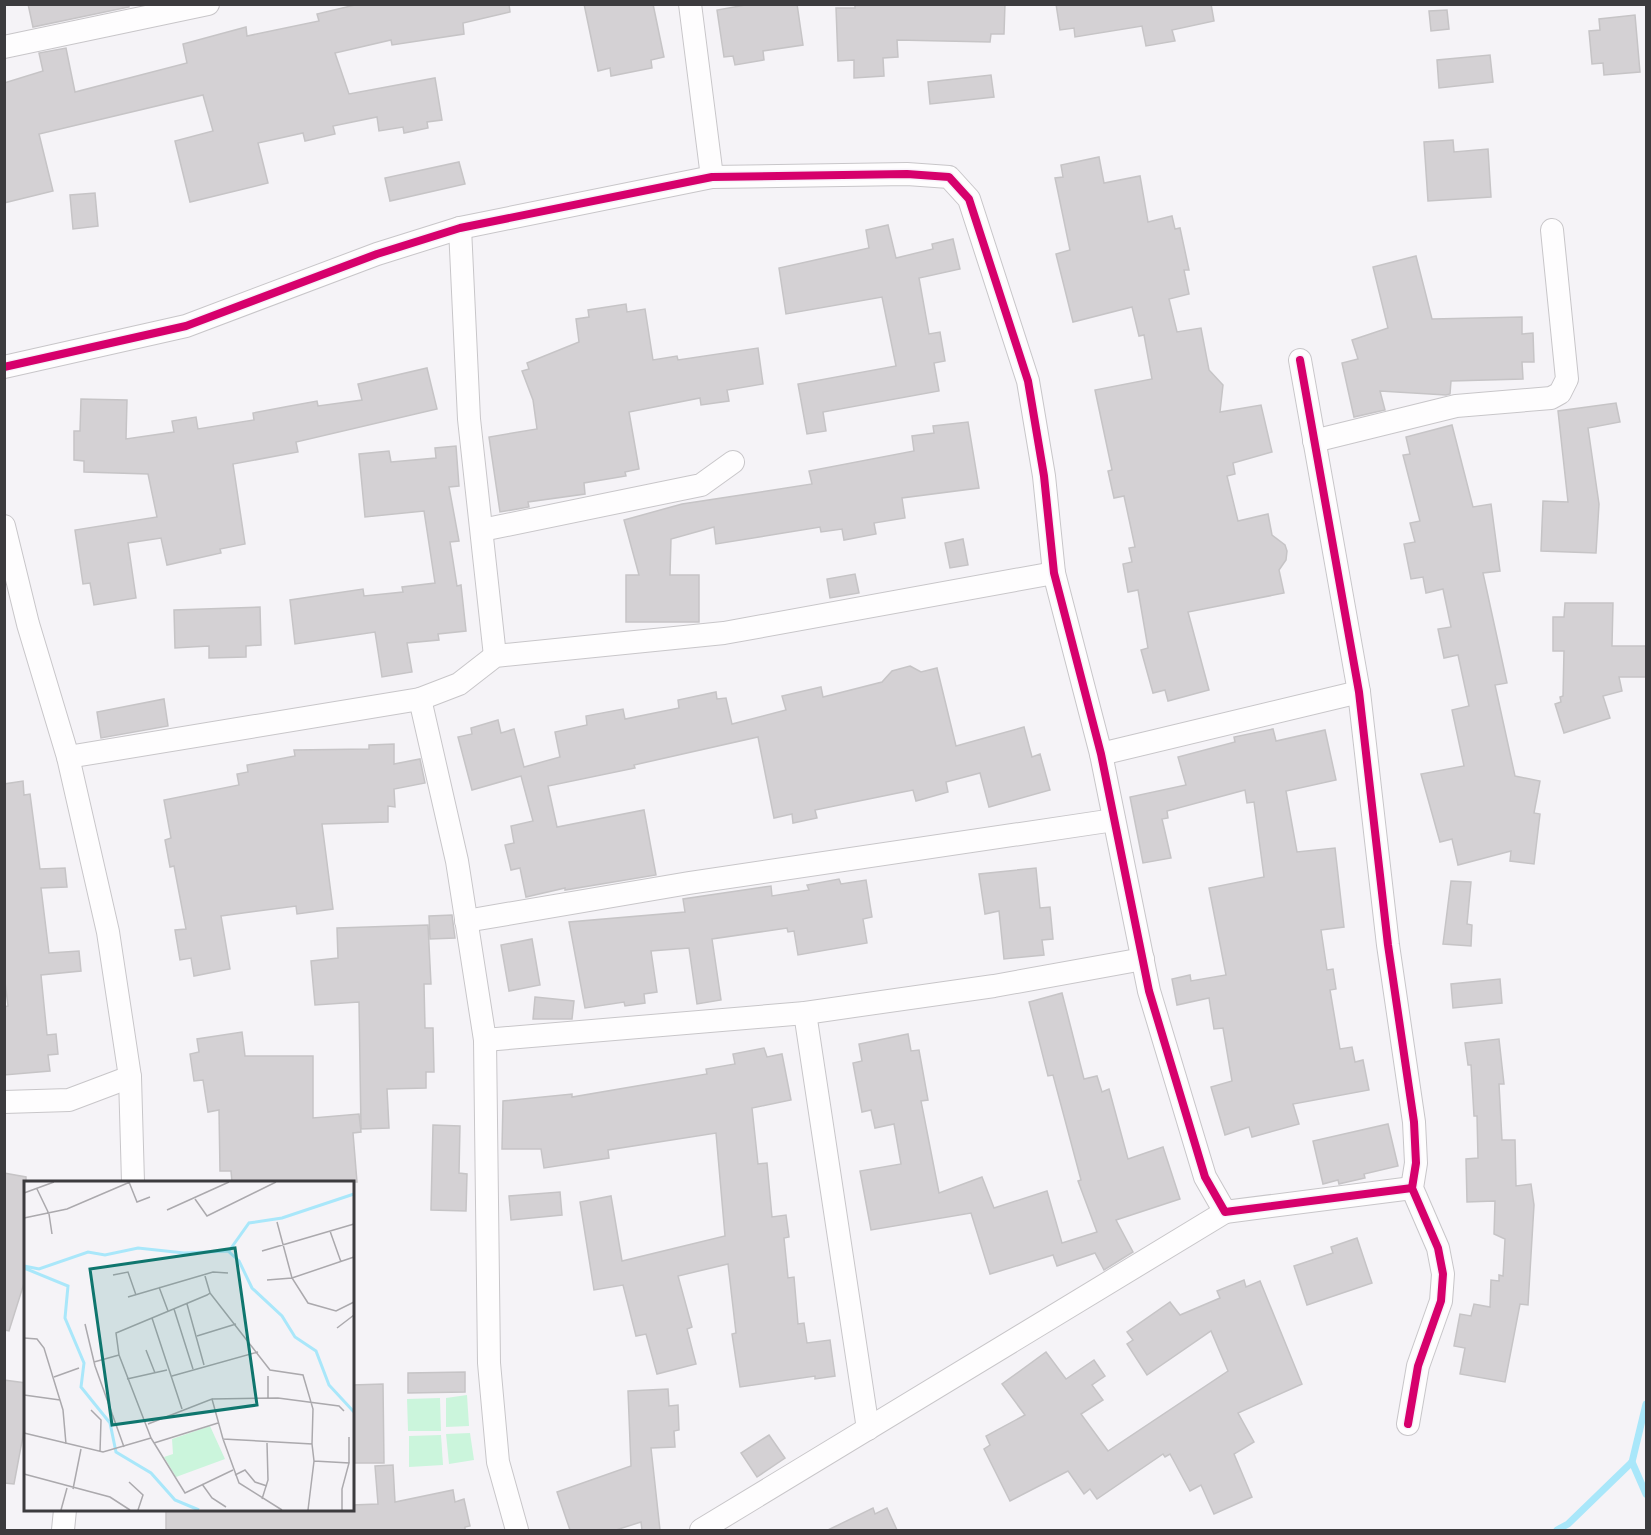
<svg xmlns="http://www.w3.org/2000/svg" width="1651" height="1535" font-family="'Sofia Sans Condensed',sans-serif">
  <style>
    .green { fill: #cbf5dc }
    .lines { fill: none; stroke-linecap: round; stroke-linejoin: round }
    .stream { stroke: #a9e7fa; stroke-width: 7 }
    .building { fill: #d4d1d4; stroke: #c6c4c6; stroke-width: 1.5 }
    .minor-casing { stroke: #c8c6c9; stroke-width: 24 }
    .minor { stroke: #fefdfe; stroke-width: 22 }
    .cycleway-casing { stroke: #f6f1f9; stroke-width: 11 }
    .cycleway { stroke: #d6006c; stroke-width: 8 }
    .inset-river { fill: none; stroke: #a9e7fa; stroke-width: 3 }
    .inset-road { fill: none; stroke: #aba9ad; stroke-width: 1.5 }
    .view { fill: #0f766e; fill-opacity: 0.15; stroke: #0f766e; stroke-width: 3 }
    .inset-edge { fill: none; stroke: #3c3b3e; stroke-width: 3 }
  </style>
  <rect width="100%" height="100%" fill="#f5f3f7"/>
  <g class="green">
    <polygon points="467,1395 469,1426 446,1427 446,1398"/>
    <polygon points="440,1398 441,1431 408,1431 407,1399"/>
    <polygon points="470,1433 474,1460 449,1464 446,1434"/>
    <polygon points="441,1435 443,1465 409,1467 409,1436"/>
  </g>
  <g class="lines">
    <g class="stream">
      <polyline points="1632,1462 1646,1494"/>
      <polyline points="1557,1530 1568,1524 1632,1462 1646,1404"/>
    </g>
  </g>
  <g class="building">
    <polygon points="28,4 129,4 129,7 33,27"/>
    <polygon points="359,4 509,4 510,12 463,23 464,34 392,45 391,40 335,53 349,94 435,78 442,120 427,122 428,128 404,133 403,127 379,131 377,117 333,126 335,134 305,141 303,133 258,143 268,183 190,202 175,141 213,131 203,95 39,134 53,191 4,203 4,83 43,71 39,53 66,48 75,92 187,63 183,44 246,27 247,36 319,21 317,14"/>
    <polygon points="584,4 653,4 664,57 651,60 652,68 611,76 610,68 598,71"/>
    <polygon points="751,4 797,4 803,45 763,51 764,60 735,65 733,56 724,57 717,10"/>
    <polygon points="855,4 1005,4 1004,34 991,34 990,42 897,40 898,57 883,58 884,76 854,78 854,60 838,61 836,8 855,8"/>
    <polygon points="1056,4 1211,4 1214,21 1172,30 1175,41 1146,46 1142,26 1075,37 1074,28 1060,30"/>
    <polygon points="1447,10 1449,29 1431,31 1429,11"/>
    <polygon points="1635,15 1640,72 1604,75 1603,63 1592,64 1589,31 1600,30 1599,19"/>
    <polygon points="1490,55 1493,82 1439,88 1437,60"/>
    <polygon points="991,75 994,97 930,104 928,82"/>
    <polygon points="1453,140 1454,152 1488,149 1491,197 1428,201 1424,142"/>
    <polygon points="1099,157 1104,183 1140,176 1148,222 1172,216 1175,229 1180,228 1189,270 1184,270 1189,294 1169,299 1177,332 1201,328 1209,370 1223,385 1220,412 1261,405 1272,452 1233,463 1235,474 1227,476 1238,521 1268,514 1272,535 1285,545 1287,551 1286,560 1279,570 1284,593 1188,612 1209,690 1168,701 1165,690 1153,693 1141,650 1148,648 1138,590 1128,592 1123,564 1132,562 1129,548 1135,547 1124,496 1114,498 1108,471 1112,470 1095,390 1152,379 1144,335 1139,336 1132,307 1073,322 1056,254 1070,250 1055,178 1063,177 1061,165"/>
    <polygon points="459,162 465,184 390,201 385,178"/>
    <polygon points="95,193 98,226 73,229 70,195"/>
    <polygon points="888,225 896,258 933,249 932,244 953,239 960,269 919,278 929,334 940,332 945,361 934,363 939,391 823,412 826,431 807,434 798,384 896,366 882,297 786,314 779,268 869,248 866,230"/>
    <polygon points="1416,256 1432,319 1522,317 1522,334 1533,333 1534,362 1522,362 1523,379 1451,381 1450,394 1446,395 1380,391 1385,410 1354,417 1342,363 1358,359 1352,340 1388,328 1373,267"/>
    <polygon points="626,304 627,312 645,309 653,360 677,356 678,360 758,348 763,384 727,390 729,401 701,405 700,398 629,412 639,469 625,472 626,476 584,483 585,494 528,502 529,507 500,512 489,437 537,429 533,400 522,371 529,369 527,363 579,342 576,319 589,317 588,310"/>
    <polygon points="427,368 437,409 296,442 298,452 233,464 245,544 220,549 221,553 167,565 161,538 128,543 136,598 94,605 90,583 83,584 75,530 157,517 148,474 84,472 84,461 74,460 74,431 80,431 81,399 127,400 126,439 174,432 172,421 196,417 198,429 254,420 253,413 290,406 317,401 318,406 362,400 358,384"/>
    <polygon points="1616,403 1620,422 1588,428 1599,504 1596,553 1541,551 1543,501 1568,502 1558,411"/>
    <polygon points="968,422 979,488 902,498 905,518 874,523 876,534 844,540 842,529 821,532 820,527 716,544 714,527 671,539 670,575 699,575 699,622 626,622 626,575 639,575 624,520 682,504 812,484 809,471 914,451 912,436 934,433 933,426"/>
    <polygon points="1452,425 1473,507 1491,504 1500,571 1483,573 1507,683 1495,685 1515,776 1540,781 1534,813 1540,814 1534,864 1510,861 1511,851 1458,865 1452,839 1440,842 1421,774 1464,766 1452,710 1469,706 1458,655 1444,658 1438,629 1451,627 1443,589 1426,593 1423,577 1411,579 1404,544 1415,542 1410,523 1420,521 1403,455 1410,454 1406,437"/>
    <polygon points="456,446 459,486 449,487 459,541 450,542 457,586 461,585 466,631 438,634 439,640 407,643 412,672 382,677 375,632 295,644 290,600 363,589 364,596 403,592 402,587 435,583 424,511 365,517 359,454 389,451 391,462 436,458 435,448"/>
    <polygon points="963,539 968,565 950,568 945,543"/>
    <polygon points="855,574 859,593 830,598 827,579"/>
    <polygon points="1565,603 1613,603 1612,646 1647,646 1647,677 1619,677 1622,691 1603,696 1610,718 1564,733 1555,704 1561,702 1560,697 1563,696 1564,651 1553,651 1553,617 1564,617"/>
    <polygon points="260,607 261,645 246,646 246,657 209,658 209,646 175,648 174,610"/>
    <polygon points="910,666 921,672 937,668 956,746 1024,727 1032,757 1040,754 1050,790 989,807 980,773 946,782 948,792 916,801 913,790 898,793 815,810 817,818 793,823 792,814 774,818 758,737 634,765 635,768 548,786 557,827 644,810 656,875 565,890 565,888 526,897 520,868 511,870 505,845 514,843 511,826 533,821 521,776 472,790 458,737 472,734 471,728 498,720 501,733 514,729 524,767 560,757 555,732 587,725 586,716 623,709 625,719 679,708 678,700 716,692 717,699 726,698 732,724 786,710 782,696 821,687 823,697 882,682 892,671"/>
    <polygon points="164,699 168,726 101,738 97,712"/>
    <polygon points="1273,729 1276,741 1325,730 1336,780 1286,791 1297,852 1335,848 1344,927 1321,930 1327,970 1333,969 1336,989 1330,990 1340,1049 1352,1047 1355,1062 1363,1060 1369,1090 1293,1104 1299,1124 1252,1137 1249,1127 1225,1135 1211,1087 1232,1081 1223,1028 1214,1029 1209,998 1177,1005 1172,979 1190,975 1191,981 1226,975 1209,888 1264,877 1254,802 1247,803 1245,790 1167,811 1168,818 1162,819 1171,858 1143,863 1130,797 1186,785 1178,757 1235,742 1234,737"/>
    <polygon points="394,744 394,764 420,759 425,783 394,789 395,807 388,806 388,822 322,824 333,909 297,914 296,906 221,916 230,969 194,976 191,958 180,960 175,930 186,929 174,866 170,867 165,840 171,838 164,800 239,785 237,774 248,772 247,765 295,756 294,750 369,749 369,745"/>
    <polygon points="23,781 24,795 30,794 40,869 65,868 67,887 41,888 49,953 79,951 81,971 41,975 47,1035 56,1034 58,1054 48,1055 50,1071 4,1075 4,1007 8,1006 4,974 4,784"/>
    <polygon points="1036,868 1040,908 1050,907 1053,939 1042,940 1044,955 1004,959 999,911 985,914 979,874"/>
    <polygon points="839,879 841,884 866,880 872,917 863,919 867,943 798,955 794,931 788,932 787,928 712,939 721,1000 697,1004 689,948 651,951 657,992 644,994 645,1003 625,1006 624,1002 585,1008 569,922 685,912 683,899 771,886 772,896 809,890 807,885"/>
    <polygon points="1451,881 1471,882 1467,924 1472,925 1471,946 1443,944"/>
    <polygon points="452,915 455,938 430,939 429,916"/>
    <polygon points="428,925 431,984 424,984 425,1028 433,1028 434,1072 426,1072 426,1088 387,1089 389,1128 361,1129 359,1002 315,1005 311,961 338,958 337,928"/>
    <polygon points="532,939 540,985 509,991 501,945"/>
    <polygon points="1500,979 1502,1003 1453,1008 1451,984"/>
    <polygon points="1062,993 1084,1079 1097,1076 1102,1092 1109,1089 1128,1159 1163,1147 1180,1199 1116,1220 1133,1252 1104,1270 1095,1253 1057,1266 1053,1255 990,1274 971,1213 871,1230 860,1171 901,1164 894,1124 875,1128 871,1110 862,1112 853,1063 862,1061 859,1044 908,1034 911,1051 919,1050 928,1100 921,1101 939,1193 982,1177 994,1208 1047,1191 1062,1243 1097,1232 1078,1181 1081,1180 1053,1075 1048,1076 1029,1002"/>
    <polygon points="535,997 574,1001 572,1019 533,1019"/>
    <polygon points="242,1032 245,1056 313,1056 313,1118 359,1114 361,1132 353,1133 357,1182 232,1182 231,1171 220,1171 219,1110 208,1112 203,1080 194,1081 190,1054 199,1052 197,1039"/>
    <polygon points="1499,1039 1504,1084 1499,1084 1502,1140 1515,1140 1516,1186 1531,1184 1534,1205 1528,1305 1520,1304 1505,1382 1460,1374 1465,1348 1454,1346 1460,1314 1471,1316 1474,1304 1490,1307 1491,1280 1499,1281 1499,1275 1503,1276 1505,1239 1494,1234 1495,1201 1467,1202 1466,1159 1478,1158 1477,1116 1474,1116 1471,1065 1468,1065 1465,1043"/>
    <polygon points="764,1048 767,1057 782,1054 791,1100 752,1108 758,1164 767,1163 772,1217 786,1215 789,1237 784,1238 788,1278 794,1277 798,1324 804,1323 807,1343 830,1340 835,1376 815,1379 815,1376 740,1387 732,1334 736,1333 728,1264 678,1276 692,1327 687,1329 696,1364 657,1374 646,1334 636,1336 623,1285 594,1290 580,1202 611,1196 622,1261 725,1236 716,1133 608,1150 609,1158 544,1168 541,1149 502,1149 503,1101 572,1094 572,1097 707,1074 706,1069 735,1064 733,1054"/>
    <polygon points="1388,1124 1398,1166 1364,1174 1365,1178 1343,1183 1339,1184 1338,1180 1323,1184 1313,1141"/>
    <polygon points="433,1125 460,1126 459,1173 467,1174 466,1211 431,1210"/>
    <polygon points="4,1173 26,1177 26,1277 9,1331 4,1330"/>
    <polygon points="560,1192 562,1215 511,1220 509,1196"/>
    <polygon points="1357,1238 1372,1283 1307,1305 1294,1266 1333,1253 1331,1247"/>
    <polygon points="1244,1280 1246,1287 1260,1281 1302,1384 1238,1413 1254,1442 1234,1454 1252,1497 1214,1514 1201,1485 1190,1491 1170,1454 1165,1457 1163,1454 1097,1499 1090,1489 1084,1494 1068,1471 1010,1501 984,1449 990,1445 986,1436 1025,1415 1002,1384 1046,1352 1066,1379 1094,1360 1105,1376 1092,1385 1103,1400 1081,1414 1108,1451 1228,1371 1211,1331 1147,1375 1127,1344 1133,1340 1127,1332 1170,1302 1180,1315 1220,1298 1217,1291"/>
    <polygon points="465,1372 465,1392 408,1393 408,1373"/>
    <polygon points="4,1380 26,1383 26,1420 14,1484 4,1483"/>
    <polygon points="383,1384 384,1463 352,1463 352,1385"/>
    <polygon points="668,1389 669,1406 678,1405 679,1430 674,1431 675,1447 651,1448 660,1530 642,1530 641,1522 616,1530 570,1530 557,1492 631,1466 628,1391"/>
    <polygon points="769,1435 785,1458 757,1477 741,1453"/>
    <polygon points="393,1465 395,1502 453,1490 455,1502 464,1499 470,1526 465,1527 465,1530 166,1530 166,1509 352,1509 352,1505 378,1504 375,1466"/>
    <polygon points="873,1508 875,1514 887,1508 897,1530 828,1530"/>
  </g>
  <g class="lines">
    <defs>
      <g id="minor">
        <polyline points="690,4 712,177"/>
        <polyline points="4,47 208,4"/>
        <polyline points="460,228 469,419 495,656"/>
        <polyline points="1300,360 1359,692 1388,945 1414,1122 1416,1163 1412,1188 1438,1248 1443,1274 1441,1301 1418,1366 1408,1424"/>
        <polyline points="4,367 186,326 377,254 460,228 712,177 907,174 949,177 969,199 1028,381 1044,476 1054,573 1101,754 1149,991 1205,1177 1225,1212 1412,1188"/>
        <polyline points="1314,441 1456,406 1551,398 1560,393 1567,379 1552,230"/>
        <polyline points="4,526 28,624 68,757 108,932 130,1077 69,1100 4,1102"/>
        <polyline points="482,530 701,485 733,462"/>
        <polyline points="420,699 457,861 485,1040 489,1363 498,1462 517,1530"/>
        <polyline points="1101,754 1359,692"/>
        <polyline points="68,757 420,699 459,684 495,656 724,633 1054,573"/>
        <polyline points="466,921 689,883 1114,820"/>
        <polyline points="805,1013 868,1429"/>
        <polyline points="485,1040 805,1013 994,986 1143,959"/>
        <polyline points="130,1077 133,1182"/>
        <polyline points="63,1530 65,1510"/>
        <polyline points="701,1530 1225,1212"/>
      </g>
    </defs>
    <use href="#minor" class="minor-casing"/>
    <use href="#minor" class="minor"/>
    <defs>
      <g id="cycleway">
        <polyline points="1300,360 1359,692 1388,945 1414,1122 1416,1163 1412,1188 1438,1248 1443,1274 1441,1301 1418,1366 1408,1424"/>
        <polyline points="4,367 186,326 377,254 460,228 712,177 907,174 949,177 969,199 1028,381 1044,476 1054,573 1101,754 1149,991 1205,1177 1225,1212 1412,1188"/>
      </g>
    </defs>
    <use href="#cycleway" class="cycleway-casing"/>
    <use href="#cycleway" class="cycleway"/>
  </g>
  <g transform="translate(24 1181)">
    <rect width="330" height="330" fill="#f5f3f7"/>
    <path d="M186 245 201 278 152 296 140 276 149 273 148 258Z" fill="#cbf5dc"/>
    <path class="inset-river" d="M205 70 225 42 258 37 330 13M0 85 15 88 64 71 81 74 114 67 160 72 204 70 215 80 228 107 258 135 271 156 292 170 305 204 330 231M0 87 44 105 41 137 60 182 57 206 86 242 92 271 127 292 151 319 175 329"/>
    <path class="inset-road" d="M105 1 113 21 126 16M13 8 25 33 28 53M0 12 30 1M171 18 183 35 252 1M143 29 205 1M0 37 43 28 106 1M253 41 268 97 284 122 312 130 330 121M306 50 317 81M238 70 330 43M89 94 104 91 112 114M243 99 268 97 330 76M135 106 144 130M186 112 246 189 279 194 289 228 288 263M104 116 189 91 204 92M163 123 180 184M150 128 169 188M128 137 158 228M61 143 71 185 100 266M313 147 330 134M173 155 212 143M0 157 13 158 20 167 39 229 42 263M122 169 131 192M70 181 95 174M148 195 234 171M244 195V217M30 196 55 187M103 198 143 189M0 214 36 219M188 218 254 217 315 225 320 230M67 229 77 239 76 271M124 243 188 218 199 258 288 263 290 280 284 329M0 252 79 271 127 257 95 174 92 152 183 114 186 112 181 95M127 257 161 312 209 289M199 258 215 302 258 329M130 262 194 242M290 280 325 282 318 308V329M325 282V256M0 293 86 316 106 329M211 294 221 289 231 301 243 305M105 301 119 314 114 329M178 303 188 317 202 326M49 308 57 268M238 318 244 299 243 262M37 329 43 307"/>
    <path class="view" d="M211 67 233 224 88 244 66 88Z"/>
    <rect width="330" height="330" class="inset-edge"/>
  </g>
  <rect width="1651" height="1535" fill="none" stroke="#3c3b3e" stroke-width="12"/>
</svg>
